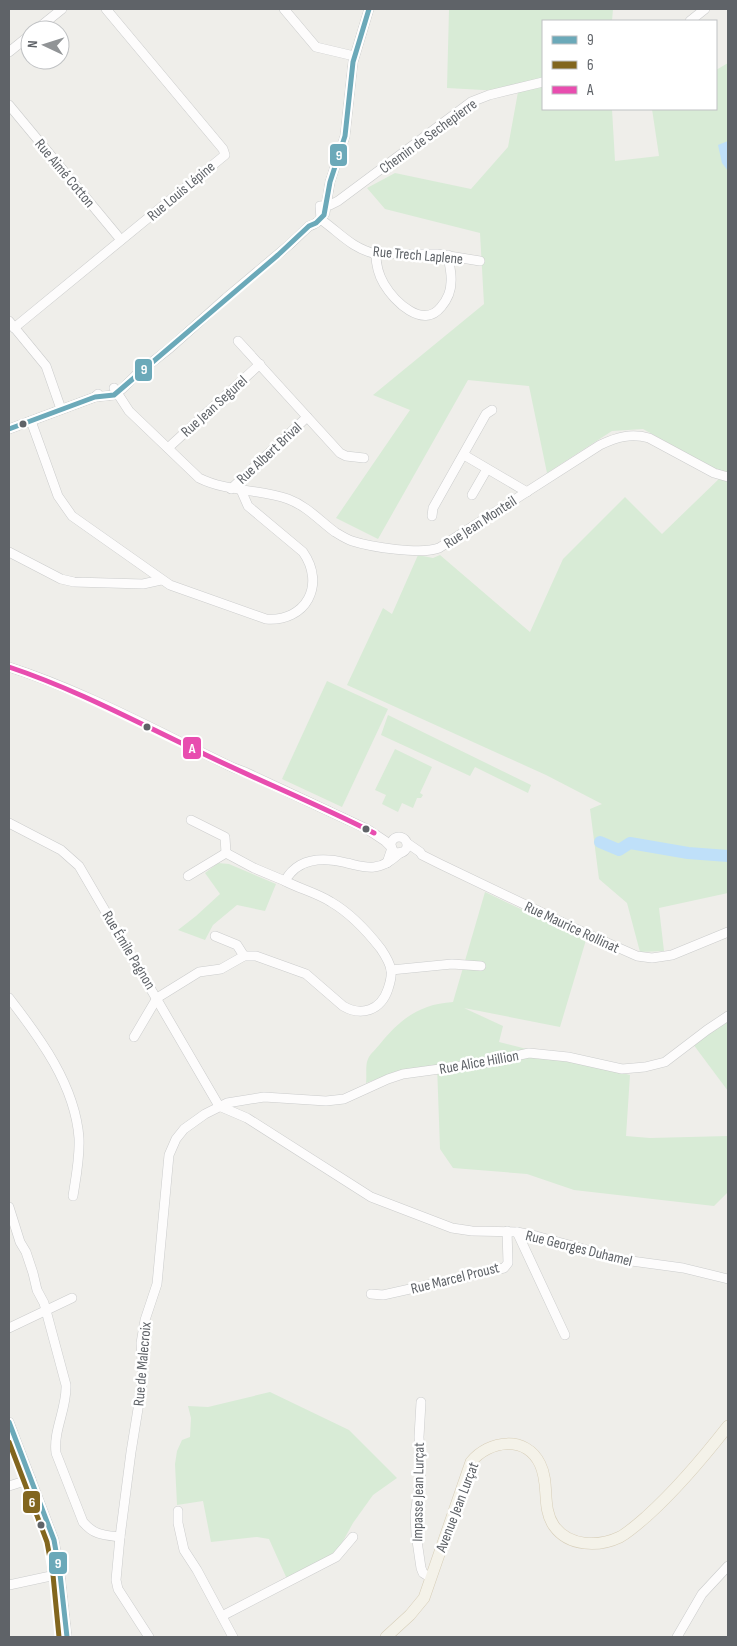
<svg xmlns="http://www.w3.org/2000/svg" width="737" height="1646" font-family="'Sofia Sans Condensed',sans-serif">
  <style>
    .green { fill: #d8ebd6 }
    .water { fill: #bfe0f9 }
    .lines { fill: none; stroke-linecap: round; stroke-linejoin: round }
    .river { stroke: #bfe0f9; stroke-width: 12 }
    .minor-casing { stroke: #cbcccc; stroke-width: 10 }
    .major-casing { stroke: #d7ceb8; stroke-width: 12 }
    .minor { stroke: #fdfcfc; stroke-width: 9 }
    .major { stroke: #f4f2e9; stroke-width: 11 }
    .bus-1-casing { stroke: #fff; stroke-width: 9 }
    .bus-2-casing { stroke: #fff; stroke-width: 9 }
    .bus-3-casing { stroke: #fff; stroke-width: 9 }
    .bus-1 { stroke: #6ba9b9; stroke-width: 5 }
    .bus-2 { stroke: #82661e; stroke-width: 5 }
    .bus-3 { stroke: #e84daf; stroke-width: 5 }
    .bus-dot { fill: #5f6368; stroke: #fff; stroke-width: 2 }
    .labels { text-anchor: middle; stroke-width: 5; stroke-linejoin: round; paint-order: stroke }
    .street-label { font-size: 15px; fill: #5f6368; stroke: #fff }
    .line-badge { stroke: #fff; stroke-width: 2 }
    .badge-label { font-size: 14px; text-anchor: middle; font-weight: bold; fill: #fff }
  </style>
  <rect width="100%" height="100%" fill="#efeeea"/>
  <g class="green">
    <polygon points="449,9 613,9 612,21 543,21 543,109 612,109 615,161 659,156 652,109 716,109 716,70 728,63 728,893 659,908 664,951 640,952 627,903 599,879 590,809 602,804 546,775 347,685 383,608 392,614 418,555 433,558 440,555 530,632 563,559 625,497 662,534 724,474 643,429 612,431 547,473 529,386 468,380 378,539 336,518 410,410 373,395 484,304 480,233 385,209 367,188 395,173 471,189 508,147 518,92 447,88"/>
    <polygon points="327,681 388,709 342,807 282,779"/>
    <polygon points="388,715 531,785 528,793 475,767 470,776 381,735"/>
    <polygon points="395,749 432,767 420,793 423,795 421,798 417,798 413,808 402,803 398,812 382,804 386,795 375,790"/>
    <polygon points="218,863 229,864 276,884 265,911 237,905 213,925 205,940 178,930 196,916 220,894 205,873"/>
    <path d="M485 892 586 940 560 1027 464 1008 503 1026 499 1042 630 1075 626 1136 650 1138 728 1136V1192L714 1206 574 1190 527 1174 453 1168 440 1149 437 1065 396 1072 366 1083C367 1076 365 1065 368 1059 370 1054 377 1048 380 1044 400 1019 420 1004 453 1002Z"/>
    <polygon points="728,1022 728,1091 693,1044"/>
    <polygon points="270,1392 349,1430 397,1478 373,1495 353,1523 337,1552 287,1579 269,1539 257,1537 211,1542 203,1501 177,1505 175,1464 177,1451 182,1440 190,1437 191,1418 188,1406 208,1407"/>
  </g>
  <polygon class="water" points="728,141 728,171 722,163 718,145"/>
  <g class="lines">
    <polyline class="river" points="600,842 619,850 630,843 688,853 728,856"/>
    <defs>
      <g id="minor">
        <polyline points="284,9 316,47 354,56"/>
        <polyline points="690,21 705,9"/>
        <polyline points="36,30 62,9"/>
        <polyline points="9,52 30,35"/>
        <polyline points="9,105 121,240"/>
        <path d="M376 254C376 265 378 274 384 284 394 301 423 330 441 307 447 300 451 291 451 282 452 274 449 264 448 255"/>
        <path d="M480 261 437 254H376C352 248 342 235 323 221L321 219 320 206 330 205 338 201 471 102 489 95 543 82"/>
        <polyline points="9,321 46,366 61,409"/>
        <polyline points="14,328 225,155 223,149 106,9"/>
        <polyline points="238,341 340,453 346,456 364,458"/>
        <path d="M114 388 129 411 199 478C227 492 260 489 288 499 307 506 320 521 335 532 340 535 346 539 352 541 371 547 421 555 439 548L600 445C617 437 631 433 649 438L714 473 728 477"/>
        <path d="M95 397 114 395 122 389 137 374 170 348 226 298 289 245 309 226C315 225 322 219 325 213L330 182 345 136 353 62 369 9"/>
        <path d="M31 421 58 496 72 516 170 585 266 619C306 622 326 585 303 552L248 506 241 490"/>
        <polyline points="9,429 95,397 98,394"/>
        <polyline points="168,448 260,364"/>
        <polyline points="464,455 527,492"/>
        <polyline points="231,489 307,417"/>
        <polyline points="472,495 487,469"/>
        <polyline points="432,516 433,508 486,414 492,410"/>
        <polyline points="9,552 61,579 74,582 143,584 161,580"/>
        <path d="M9 667C87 692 160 733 234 768L245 772 367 829 385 841 392 848 387 863"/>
        <polyline points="191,820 225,837 226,853"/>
        <polyline points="9,823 61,850 79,866 219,1106"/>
        <circle cx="399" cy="845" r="8"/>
        <polyline points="407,843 420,852 422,855 440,864 574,928 637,956 652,958 672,955 728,932"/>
        <polyline points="188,876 226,853 254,868 285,881"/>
        <polyline points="215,936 237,945 244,956"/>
        <polyline points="391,970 452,964 481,966"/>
        <path d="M9 998C40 1038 75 1085 79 1138 80 1157 76 1177 73 1196"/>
        <path d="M134 1037 157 998 199 972 221 969 244 956H256L306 974 343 1006C362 1017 381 1010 388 989 390 983 392 976 391 970 390 963 385 955 381 949 367 931 350 913 331 902 317 893 300 889 285 881 298 857 323 857 347 863 356 865 365 868 374 867 385 866 393 859 401 852"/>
        <polyline points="219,1106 247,1118 371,1197 452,1228 472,1231 517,1232 536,1236 624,1260 683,1268 728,1279"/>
        <path d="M9 1207 20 1242 26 1252 33 1273 37 1290 44 1303 66 1385C67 1409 53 1430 56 1453L83 1522C94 1535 103 1535 120 1537"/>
        <polyline points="517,1232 565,1335"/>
        <polyline points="371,1294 383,1295 504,1268 508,1263 507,1231"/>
        <polyline points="9,1328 72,1298"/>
        <polyline points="421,1402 419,1437 421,1471 415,1515 416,1534 421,1568 423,1573 431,1578"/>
        <polyline points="9,1422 54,1540 60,1574 67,1637"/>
        <polyline points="9,1486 31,1479"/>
        <polyline points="178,1511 178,1523 184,1550 197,1570 233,1637"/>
        <polyline points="9,1585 60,1574"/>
        <polyline points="222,1616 336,1557 353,1537"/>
        <polyline points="149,1637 118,1589 116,1580 120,1537 131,1452 143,1378 141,1343 145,1320 157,1284 169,1155 176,1139 184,1129 205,1114 227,1103 264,1097 326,1101 344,1099 388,1079 403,1074 484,1063 529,1053 568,1057 622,1069 645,1067 665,1062 707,1030 728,1016"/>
        <polyline points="677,1637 702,1594 728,1566"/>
      </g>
      <path id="major" d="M386 1637 410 1615 424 1598 471 1462C489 1440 526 1435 540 1464 550 1484 541 1507 554 1526 569 1547 599 1547 620 1537 629 1532 639 1523 647 1516 677 1489 703 1458 728 1426"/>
    </defs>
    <use href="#minor" class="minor-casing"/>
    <use href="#major" class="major-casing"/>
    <use href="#minor" class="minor"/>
    <use href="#major" class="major"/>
    <defs>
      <g id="bus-1">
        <polyline points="9,429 95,397 114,395 278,255 309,226 316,223 324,215 330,182 345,136 353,62 369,9"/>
        <polyline points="9,1422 54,1540 60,1574 67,1637"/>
      </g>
      <polyline id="bus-2" points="9,1442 47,1542 53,1575 59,1637"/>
      <path id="bus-3" d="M9 667C78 690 140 724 206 755 262 782 319 805 374 833"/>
    </defs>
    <use href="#bus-1" class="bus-1-casing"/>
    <use href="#bus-2" class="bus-2-casing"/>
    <use href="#bus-3" class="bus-3-casing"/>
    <use href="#bus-1" class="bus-1"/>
    <use href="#bus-2" class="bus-2"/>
    <use href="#bus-3" class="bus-3"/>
  </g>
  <g class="bus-dot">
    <circle cx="23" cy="424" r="4.5"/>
    <circle cx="147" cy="727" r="4.5"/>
    <circle cx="366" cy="829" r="4.5"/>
    <circle cx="41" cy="1525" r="4.5"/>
  </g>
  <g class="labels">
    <g class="street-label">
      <text transform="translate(428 136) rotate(-36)" y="5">Chemin de Sechepierre</text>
      <text transform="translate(65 173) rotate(50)" y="5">Rue Aimé Cotton</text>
      <text transform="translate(181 191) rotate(-40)" y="5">Rue Louis Lépine</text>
      <text transform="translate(418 255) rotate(5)" y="5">Rue Trech Laplene</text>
      <text transform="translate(214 406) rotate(-42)" y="5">Rue Jean Segurel</text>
      <text transform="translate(269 453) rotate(-43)" y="5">Rue Albert Brival</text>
      <text transform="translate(480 522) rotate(-33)" y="5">Rue Jean Monteil</text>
      <text transform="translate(572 927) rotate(25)" y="5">Rue Maurice Rollinat</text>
      <text transform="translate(129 950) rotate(59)" y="5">Rue Émile Pagnon</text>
      <text transform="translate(479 1062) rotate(-10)" y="5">Rue Alice Hillion</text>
      <text transform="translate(579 1248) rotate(14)" y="5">Rue Georges Duhamel</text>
      <text transform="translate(455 1278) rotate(-14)" y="5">Rue Marcel Proust</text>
      <text transform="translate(142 1364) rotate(-85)" y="5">Rue de Malecroix</text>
      <text transform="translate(418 1492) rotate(-89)" y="5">Impasse Jean Lurçat</text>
      <text transform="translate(457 1507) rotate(-69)" y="5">Avenue Jean Lurçat</text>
    </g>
  </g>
  <g class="line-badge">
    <rect x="329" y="143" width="19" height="24" rx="5" fill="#6ba9b9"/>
    <rect x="134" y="358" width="19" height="24" rx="5" fill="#6ba9b9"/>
    <rect x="182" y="736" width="20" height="24" rx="5" fill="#e84daf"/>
    <rect x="22" y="1490" width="19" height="24" rx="5" fill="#82661e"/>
    <rect x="48" y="1551" width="20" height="24" rx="5" fill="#6ba9b9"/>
  </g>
  <g class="badge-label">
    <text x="339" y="160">9</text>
    <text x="144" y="374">9</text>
    <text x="192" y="753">A</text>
    <text x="32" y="1507">6</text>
    <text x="58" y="1568">9</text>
  </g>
  <rect width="737" height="1646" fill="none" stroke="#5f6368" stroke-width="20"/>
  <rect x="542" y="20" width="175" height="90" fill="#ffffff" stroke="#bfc1c3"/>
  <rect x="552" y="36" width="25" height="8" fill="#6ba9b9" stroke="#bfc1c3"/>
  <text x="587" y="45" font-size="15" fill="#5f6368">9</text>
  <rect x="552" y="61" width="25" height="8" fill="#82661e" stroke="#bfc1c3"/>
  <text x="587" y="70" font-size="15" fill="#5f6368">6</text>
  <rect x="552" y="86" width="25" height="8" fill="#e84daf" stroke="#bfc1c3"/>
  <text x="587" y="95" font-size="15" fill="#5f6368">A</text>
  <g transform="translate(45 45) rotate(274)"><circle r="24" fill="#ffffff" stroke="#bfc1c3"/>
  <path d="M0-4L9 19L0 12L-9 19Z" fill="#919496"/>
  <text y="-8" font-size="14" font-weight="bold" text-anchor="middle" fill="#5f6368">N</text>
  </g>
</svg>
